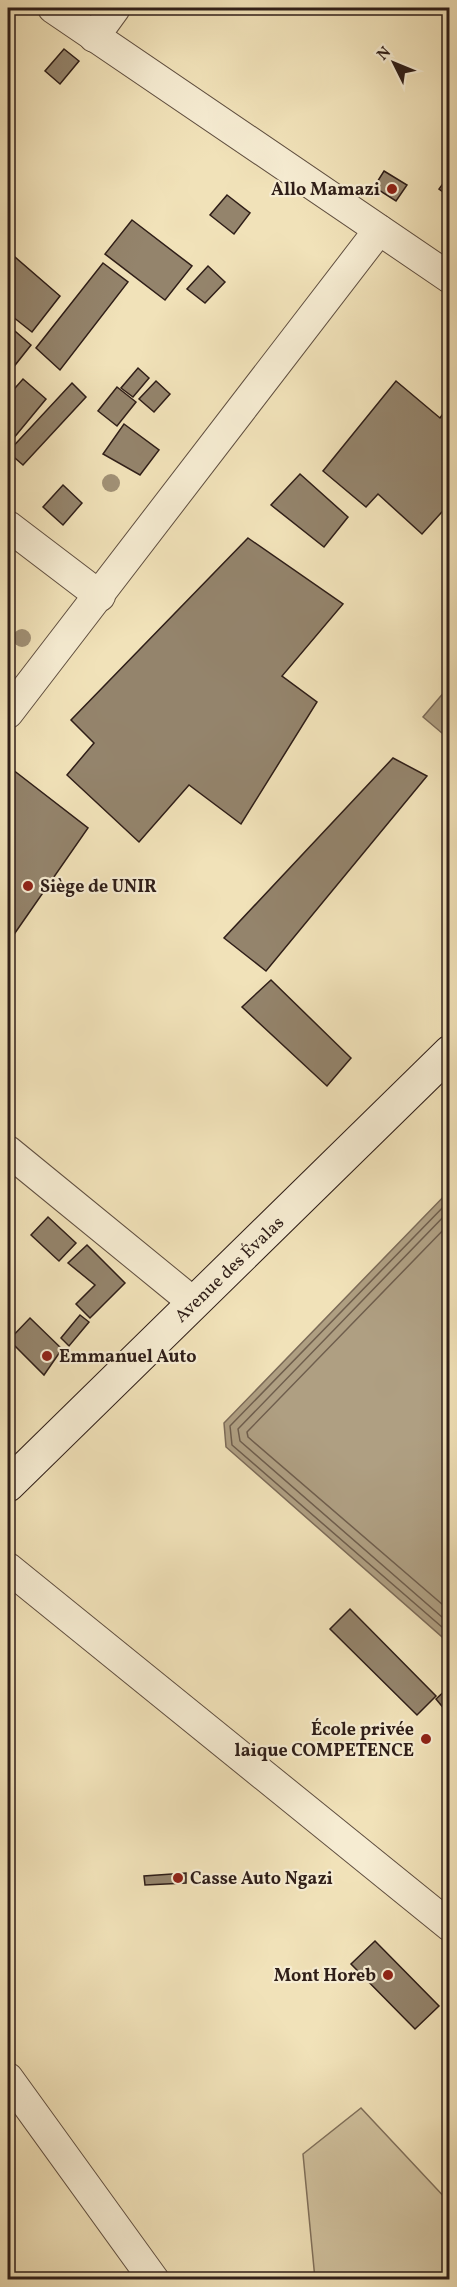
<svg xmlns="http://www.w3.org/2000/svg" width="457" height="2287" font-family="Vollkorn,serif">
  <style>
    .green { fill: #d0c19e; stroke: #80705b; stroke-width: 1.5 }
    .water { fill: #af9f82; stroke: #7c6b58; stroke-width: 1.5 }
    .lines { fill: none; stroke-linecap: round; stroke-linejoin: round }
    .shore { stroke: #6f5e4d; stroke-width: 1.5 }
    .building { fill: #94846c; stroke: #2f1e18; stroke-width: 1.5 }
    .street-casing { stroke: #604f40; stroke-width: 32 }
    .secondary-casing { stroke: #2f1e18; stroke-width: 35 }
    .street { stroke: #f6ecd2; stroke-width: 30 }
    .secondary { stroke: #f6ecd2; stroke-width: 33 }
    .tree { fill: #a19176 }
    .poi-dot { fill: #8f2418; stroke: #f6ecd2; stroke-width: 2 }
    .labels { text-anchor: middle; stroke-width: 4.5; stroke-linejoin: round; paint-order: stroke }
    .poi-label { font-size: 18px; font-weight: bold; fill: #2f1e18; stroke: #f6ecd2; text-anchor: end }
    .street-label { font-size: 18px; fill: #2f1e18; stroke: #f6ecd2 }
  </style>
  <rect width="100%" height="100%" fill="#f1e2b9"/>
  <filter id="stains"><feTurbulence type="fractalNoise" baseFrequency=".00333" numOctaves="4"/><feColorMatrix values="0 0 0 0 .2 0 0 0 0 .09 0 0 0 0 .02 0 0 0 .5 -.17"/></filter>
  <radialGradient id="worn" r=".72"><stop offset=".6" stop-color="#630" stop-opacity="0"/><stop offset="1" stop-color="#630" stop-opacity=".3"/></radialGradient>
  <polygon class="green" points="361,2108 449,2202 449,2279 315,2279 303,2154"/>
  <g class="water">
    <polygon points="445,691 449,695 449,739 423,717"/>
    <polygon points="449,1191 449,1643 226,1447 224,1423"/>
  </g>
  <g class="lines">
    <g class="shore">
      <polyline points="450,1200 230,1426 232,1445 450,1634"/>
      <polyline points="450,1210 238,1429 240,1441 450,1624"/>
      <polyline points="450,1223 247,1432 248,1437 450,1611"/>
    </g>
  </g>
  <g class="building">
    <polygon points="64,49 79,61 60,84 45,71"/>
    <polygon points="384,171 407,185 396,201 374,187"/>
    <polygon points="450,174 450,197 439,189"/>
    <polygon points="227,195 250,213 234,234 210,215"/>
    <polygon points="132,220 192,266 165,300 105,254"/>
    <polygon points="8,251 60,296 32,332 8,313"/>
    <polygon points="103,263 128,282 60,370 36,348"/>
    <polygon points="208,266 225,282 205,303 187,289"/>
    <polygon points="8,325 31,345 8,374"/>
    <polygon points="138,368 149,378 133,397 121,388"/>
    <polygon points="23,379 46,399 8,445 8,396"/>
    <polygon points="156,381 170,394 154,412 139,399"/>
    <polygon points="396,381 440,418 450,404 450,503 422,534 378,494 366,507 323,471"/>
    <polygon points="72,383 86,397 23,465 8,452"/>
    <polygon points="117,387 136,402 117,426 98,411"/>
    <polygon points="124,424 159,450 140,475 103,454"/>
    <polygon points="300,474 348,517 324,547 271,505"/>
    <polygon points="63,485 82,503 63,525 43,507"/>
    <polygon points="248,538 343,604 282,676 317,702 241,824 189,785 139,842 67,775 94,743 71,720"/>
    <polygon points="393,758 427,776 266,971 224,938"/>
    <polygon points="8,766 88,828 8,943"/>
    <polygon points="271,980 351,1058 327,1086 242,1007"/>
    <polygon points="48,1217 76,1243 59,1261 31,1235"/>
    <polygon points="87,1245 125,1283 90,1318 76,1304 95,1285 68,1263"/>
    <polygon points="80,1315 89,1322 69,1346 61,1338"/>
    <polygon points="30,1318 62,1349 44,1375 9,1340"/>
    <polygon points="350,1609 436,1696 417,1715 330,1629"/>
    <polygon points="450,1686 450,1716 436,1699"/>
    <polygon points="186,1873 186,1883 145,1885 144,1876"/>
    <polygon points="375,1941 439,2006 415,2029 351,1964"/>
  </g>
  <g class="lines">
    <defs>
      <g id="street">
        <polyline points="53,8 450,278"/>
        <polyline points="94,37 115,8"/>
        <polyline points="8,526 100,596"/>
        <polyline points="8,713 379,230"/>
        <polyline points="8,1151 194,1303"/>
        <polyline points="8,1568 450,1926"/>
        <polyline points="8,2078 154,2280"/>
      </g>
      <polyline id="secondary" points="8,1485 450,1052"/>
    </defs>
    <use href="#street" class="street-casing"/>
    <use href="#secondary" class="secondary-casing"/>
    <use href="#street" class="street"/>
    <use href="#secondary" class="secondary"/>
  </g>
  <g class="tree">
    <circle cx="111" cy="483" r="9"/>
    <circle cx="22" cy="638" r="9"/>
  </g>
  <g class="poi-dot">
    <circle cx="392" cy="189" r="6"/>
    <circle cx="28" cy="886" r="6"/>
    <circle cx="47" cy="1356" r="6"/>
    <circle cx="426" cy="1739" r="6"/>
    <circle cx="178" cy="1878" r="6"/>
    <circle cx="388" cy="1975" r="6"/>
  </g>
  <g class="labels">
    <g class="poi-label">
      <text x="380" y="195">Allo Mamazi</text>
      <text x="40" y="892" text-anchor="start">Siège de UNIR</text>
      <text x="59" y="1362" text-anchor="start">Emmanuel Auto</text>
      <text x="414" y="1735">École privée<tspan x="414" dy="21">laique COMPETENCE</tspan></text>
      <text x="190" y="1884" text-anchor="start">Casse Auto Ngazi</text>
      <text x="376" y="1981">Mont Horeb</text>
    </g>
    <g class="street-label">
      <text transform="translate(229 1269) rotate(-44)" y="6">Avenue des Évalas</text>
    </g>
  </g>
  <rect width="457" height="2287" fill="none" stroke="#f1e2b9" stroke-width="30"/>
  <rect x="9" y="9" width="439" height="2269" fill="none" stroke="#2f1e18" stroke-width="3"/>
  <rect x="15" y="15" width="427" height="2257" fill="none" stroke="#2f1e18" stroke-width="1.5"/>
  <g transform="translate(394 63) rotate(313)" stroke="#f6ecd2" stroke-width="4.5" paint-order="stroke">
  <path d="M0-4.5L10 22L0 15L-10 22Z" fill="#2f1e18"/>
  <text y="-9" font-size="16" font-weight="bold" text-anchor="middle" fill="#2f1e18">N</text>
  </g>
  <rect width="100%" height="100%" filter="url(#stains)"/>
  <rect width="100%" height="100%" fill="url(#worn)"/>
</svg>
